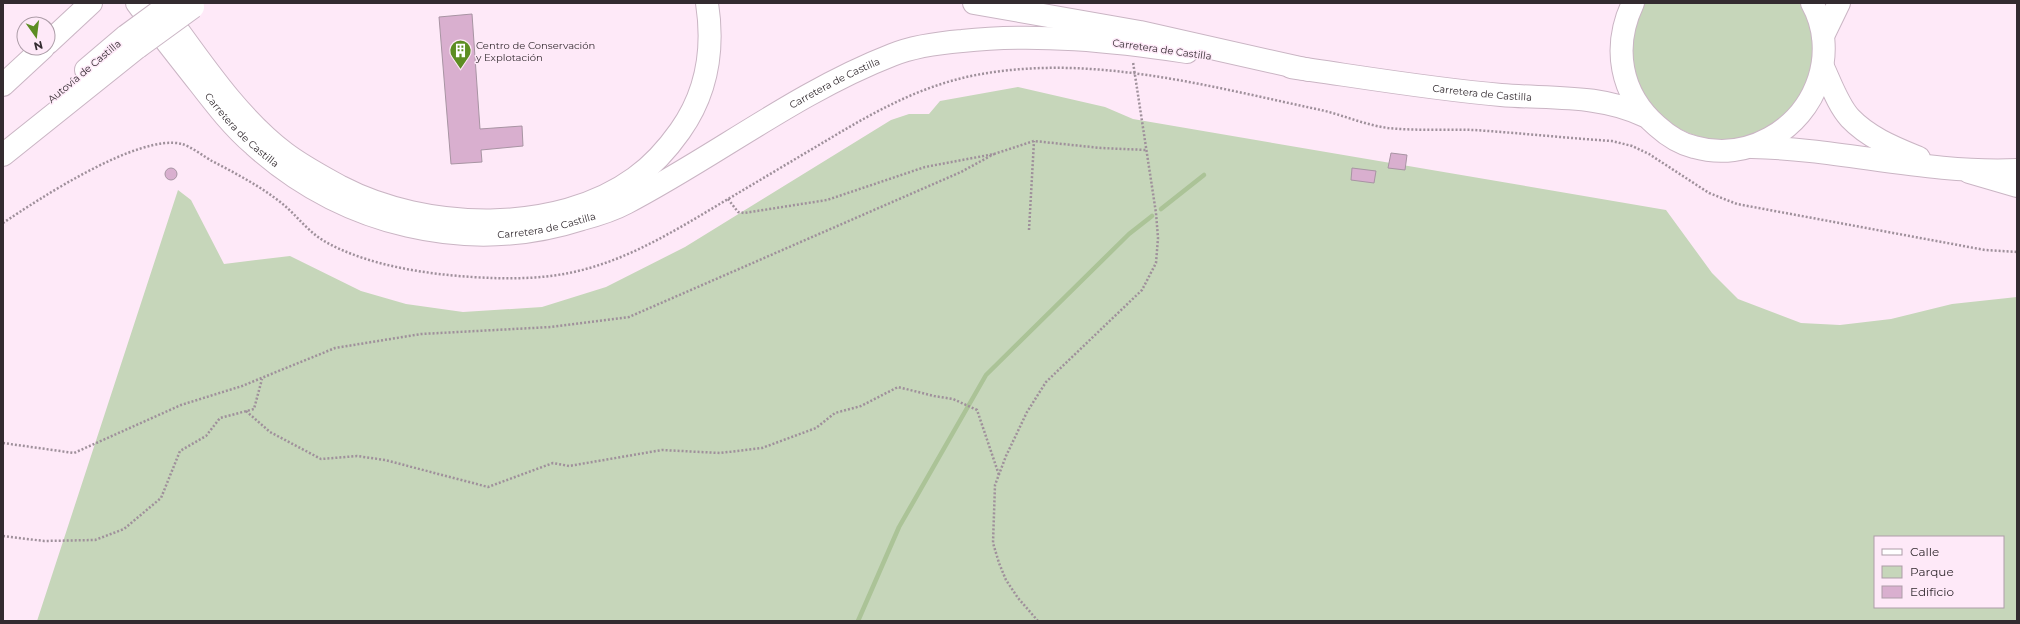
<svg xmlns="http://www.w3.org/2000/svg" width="2020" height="624" font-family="Montserrat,sans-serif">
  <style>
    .green { fill: #c6d6ba; fill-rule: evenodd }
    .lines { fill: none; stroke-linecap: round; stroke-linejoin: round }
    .stream { stroke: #abc397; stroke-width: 4.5 }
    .building { fill: #d9afcf; stroke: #a894a3 }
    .tertiary-casing { stroke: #cab5c4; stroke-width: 24 }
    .primary-casing { stroke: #cab5c4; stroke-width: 24 }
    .trunk-casing { stroke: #cab5c4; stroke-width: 24 }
    .motorway-casing { stroke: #cab5c4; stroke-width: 24 }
    .path { stroke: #9f909b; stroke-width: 2.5; stroke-dasharray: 2 2; stroke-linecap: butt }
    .tertiary { stroke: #fff; stroke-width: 22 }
    .primary { stroke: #fff; stroke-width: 22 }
    .trunk { stroke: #fff; stroke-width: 22 }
    .motorway { stroke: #fff; stroke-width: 22 }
    .motorway-bridge-casing { stroke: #cab5c4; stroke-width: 24; stroke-linecap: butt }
    .motorway-bridge { stroke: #fff; stroke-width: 22 }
    .labels { text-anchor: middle; stroke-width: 3; stroke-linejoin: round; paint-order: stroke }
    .poi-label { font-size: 10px; fill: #332b30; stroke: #fee9f8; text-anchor: start }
    .street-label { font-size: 10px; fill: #332b30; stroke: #fee9f8 }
  </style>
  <rect width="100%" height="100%" fill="#fee9f8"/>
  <g class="green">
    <path d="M1644 3H1802C1808 13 1815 38 1815 50 1815 58 1811 68 1809 76 1804 93 1800 97 1789 110 1785 114 1782 120 1777 123 1767 132 1751 137 1738 139 1683 146 1631 107 1633 50 1633 34 1635 16 1644 3Z"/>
    <path d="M1018 87 1105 107 1133 119 1666 210 1712 273 1738 299 1801 323 1840 325 1891 319 1952 304 2017 297V621H37L178 190 191 200 224 264 290 256 361 291 406 304 463 312 542 307 606 287 685 247 891 120 909 114H929L940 101ZM1875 537H2003V607H1875Z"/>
  </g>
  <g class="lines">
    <g class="stream">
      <polyline points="1161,209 1204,175"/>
      <polyline points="858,621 899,527 986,375 1129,234 1152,216"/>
    </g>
  </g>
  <g class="building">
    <polygon points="472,14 480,129 522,126 523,146 481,150 482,162 451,164 439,17"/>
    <polygon points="1391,153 1407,155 1405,170 1388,168"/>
    <circle cx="171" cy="174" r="6"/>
    <polygon points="1352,168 1376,171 1374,183 1351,180"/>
  </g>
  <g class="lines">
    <defs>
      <polyline id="tertiary" points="1969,172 2017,186"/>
      <g id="primary">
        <path d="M1823 67C1831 84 1838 105 1850 118 1869 138 1895 148 1919 158"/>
        <path d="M1752 147C1841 149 1927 174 2017 170"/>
      </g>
      <g id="trunk">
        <path id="s1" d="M137 3C157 30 178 56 199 83 216 105 233 127 254 145 343 225 467 256 582 219 597 215 613 210 626 203 716 156 797 92 892 55 914 46 938 43 962 41 1037 33 1113 41 1187 52"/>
        <path d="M1633 3C1612 47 1620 94 1657 126 1667 135 1681 144 1694 147 1747 162 1802 131 1819 79 1827 54 1825 26 1812 3"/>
        <path id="s2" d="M1291 67C1361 77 1431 89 1501 95 1549 99 1601 94 1645 116"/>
      </g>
      <g id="motorway">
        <polyline points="974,3 1140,32 1309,70"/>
        <path d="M161 7C199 58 235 115 285 153 302 166 323 177 341 187 425 231 557 235 635 178 653 165 668 148 680 131 707 93 714 48 707 3"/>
        <polyline points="1823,36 1839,3"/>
        <polyline points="48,43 91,3"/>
        <polyline points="86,70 126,36"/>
        <polyline points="3,85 43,48"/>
        <polyline points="3,155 138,47"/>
      </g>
    </defs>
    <use href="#tertiary" class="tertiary-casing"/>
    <use href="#primary" class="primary-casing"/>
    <use href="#trunk" class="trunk-casing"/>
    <use href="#motorway" class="motorway-casing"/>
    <g class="path">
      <polyline points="728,199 738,212 744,213 827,200 925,167 994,154 1034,141 1101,148 1146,150"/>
      <path d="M3 223C39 199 139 133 182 144 192 147 203 156 212 161 235 173 258 185 279 201 295 213 306 230 324 241 371 268 439 276 492 278 517 279 544 278 569 273 624 262 671 233 718 205 755 183 792 161 829 139 874 112 919 87 971 76 1088 52 1207 86 1321 110 1343 115 1365 125 1388 128 1416 131 1446 129 1474 130 1520 133 1566 138 1612 141L1632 146 1649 154 1709 193 1737 204 1985 250 2017 252"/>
      <polyline points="1029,230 1034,141"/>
      <polyline points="246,411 270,432 321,459 357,456 385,460 488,487 553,463 569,466 662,450 720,453 762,448 816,428 835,413 861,406 898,387 934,396 953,399 977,410 999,475"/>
      <polyline points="3,443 74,453 181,405 242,386 335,348 421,334 551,327 629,317 961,172 994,154"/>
      <polyline points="3,536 44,541 95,540 124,529 161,498 180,451 206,436 220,418 254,409 262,379"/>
      <polyline points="1038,621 1018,598 1006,580 999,563 993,543 995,485 1006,456 1027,412 1046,382 1142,290 1156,263 1158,238 1156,213 1133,62"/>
    </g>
    <use href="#tertiary" class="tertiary"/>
    <use href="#primary" class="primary"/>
    <use href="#trunk" class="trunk"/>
    <use href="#motorway" class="motorway"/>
    <defs>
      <g id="motorway-bridge">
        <polyline points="126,36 171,3"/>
        <polyline points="138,47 193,7"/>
      </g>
    </defs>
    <use href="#motorway-bridge" class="motorway-bridge-casing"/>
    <use href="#motorway-bridge" class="motorway-bridge"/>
  </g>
  <defs>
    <symbol id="building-pin" viewBox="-11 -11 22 30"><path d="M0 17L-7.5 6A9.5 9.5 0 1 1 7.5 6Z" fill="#5d8d23" stroke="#fee9f8"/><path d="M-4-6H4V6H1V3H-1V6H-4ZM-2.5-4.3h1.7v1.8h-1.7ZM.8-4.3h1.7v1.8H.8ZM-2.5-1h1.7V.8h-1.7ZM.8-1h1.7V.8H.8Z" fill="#fff"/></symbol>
  </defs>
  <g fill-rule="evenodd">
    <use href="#building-pin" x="448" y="38" width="25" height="34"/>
  </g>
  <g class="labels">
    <g class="poi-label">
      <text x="476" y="49">Centro de Conservación<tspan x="476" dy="12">y Explotación</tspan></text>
    </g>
    <g class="street-label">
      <text transform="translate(1162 49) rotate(8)" y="4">Carretera de Castilla</text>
      <text transform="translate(84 71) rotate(-40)" y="4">Autovía de Castilla</text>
      <text dy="4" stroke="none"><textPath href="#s1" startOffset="824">Carretera de Castilla</textPath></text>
      <text dy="4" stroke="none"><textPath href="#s2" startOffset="193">Carretera de Castilla</textPath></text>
      <text dy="4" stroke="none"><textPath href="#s1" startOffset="165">Carretera de Castilla</textPath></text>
      <text dy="4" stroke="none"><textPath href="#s1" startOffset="500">Carretera de Castilla</textPath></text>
    </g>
  </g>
  <rect width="2020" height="624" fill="none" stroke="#332b30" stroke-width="8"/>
  <rect x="1874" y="536" width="130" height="72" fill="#fee9f8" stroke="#ad9da8"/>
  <rect x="1882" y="549" width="20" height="6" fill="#ffffff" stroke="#ad9da8"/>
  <text x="1910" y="556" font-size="12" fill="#332b30">Calle</text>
  <rect x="1882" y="566" width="20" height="12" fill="#c6d6ba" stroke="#ad9da8"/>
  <text x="1910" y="576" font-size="12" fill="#332b30">Parque</text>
  <rect x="1882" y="586" width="20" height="12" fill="#d9afcf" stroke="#ad9da8"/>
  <text x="1910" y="596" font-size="12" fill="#332b30">Edificio</text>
  <g transform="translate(36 36) rotate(166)"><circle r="19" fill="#fee9f8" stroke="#ad9da8"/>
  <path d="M0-3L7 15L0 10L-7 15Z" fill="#5d8d23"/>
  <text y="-6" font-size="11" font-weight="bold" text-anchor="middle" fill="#332b30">N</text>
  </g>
</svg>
